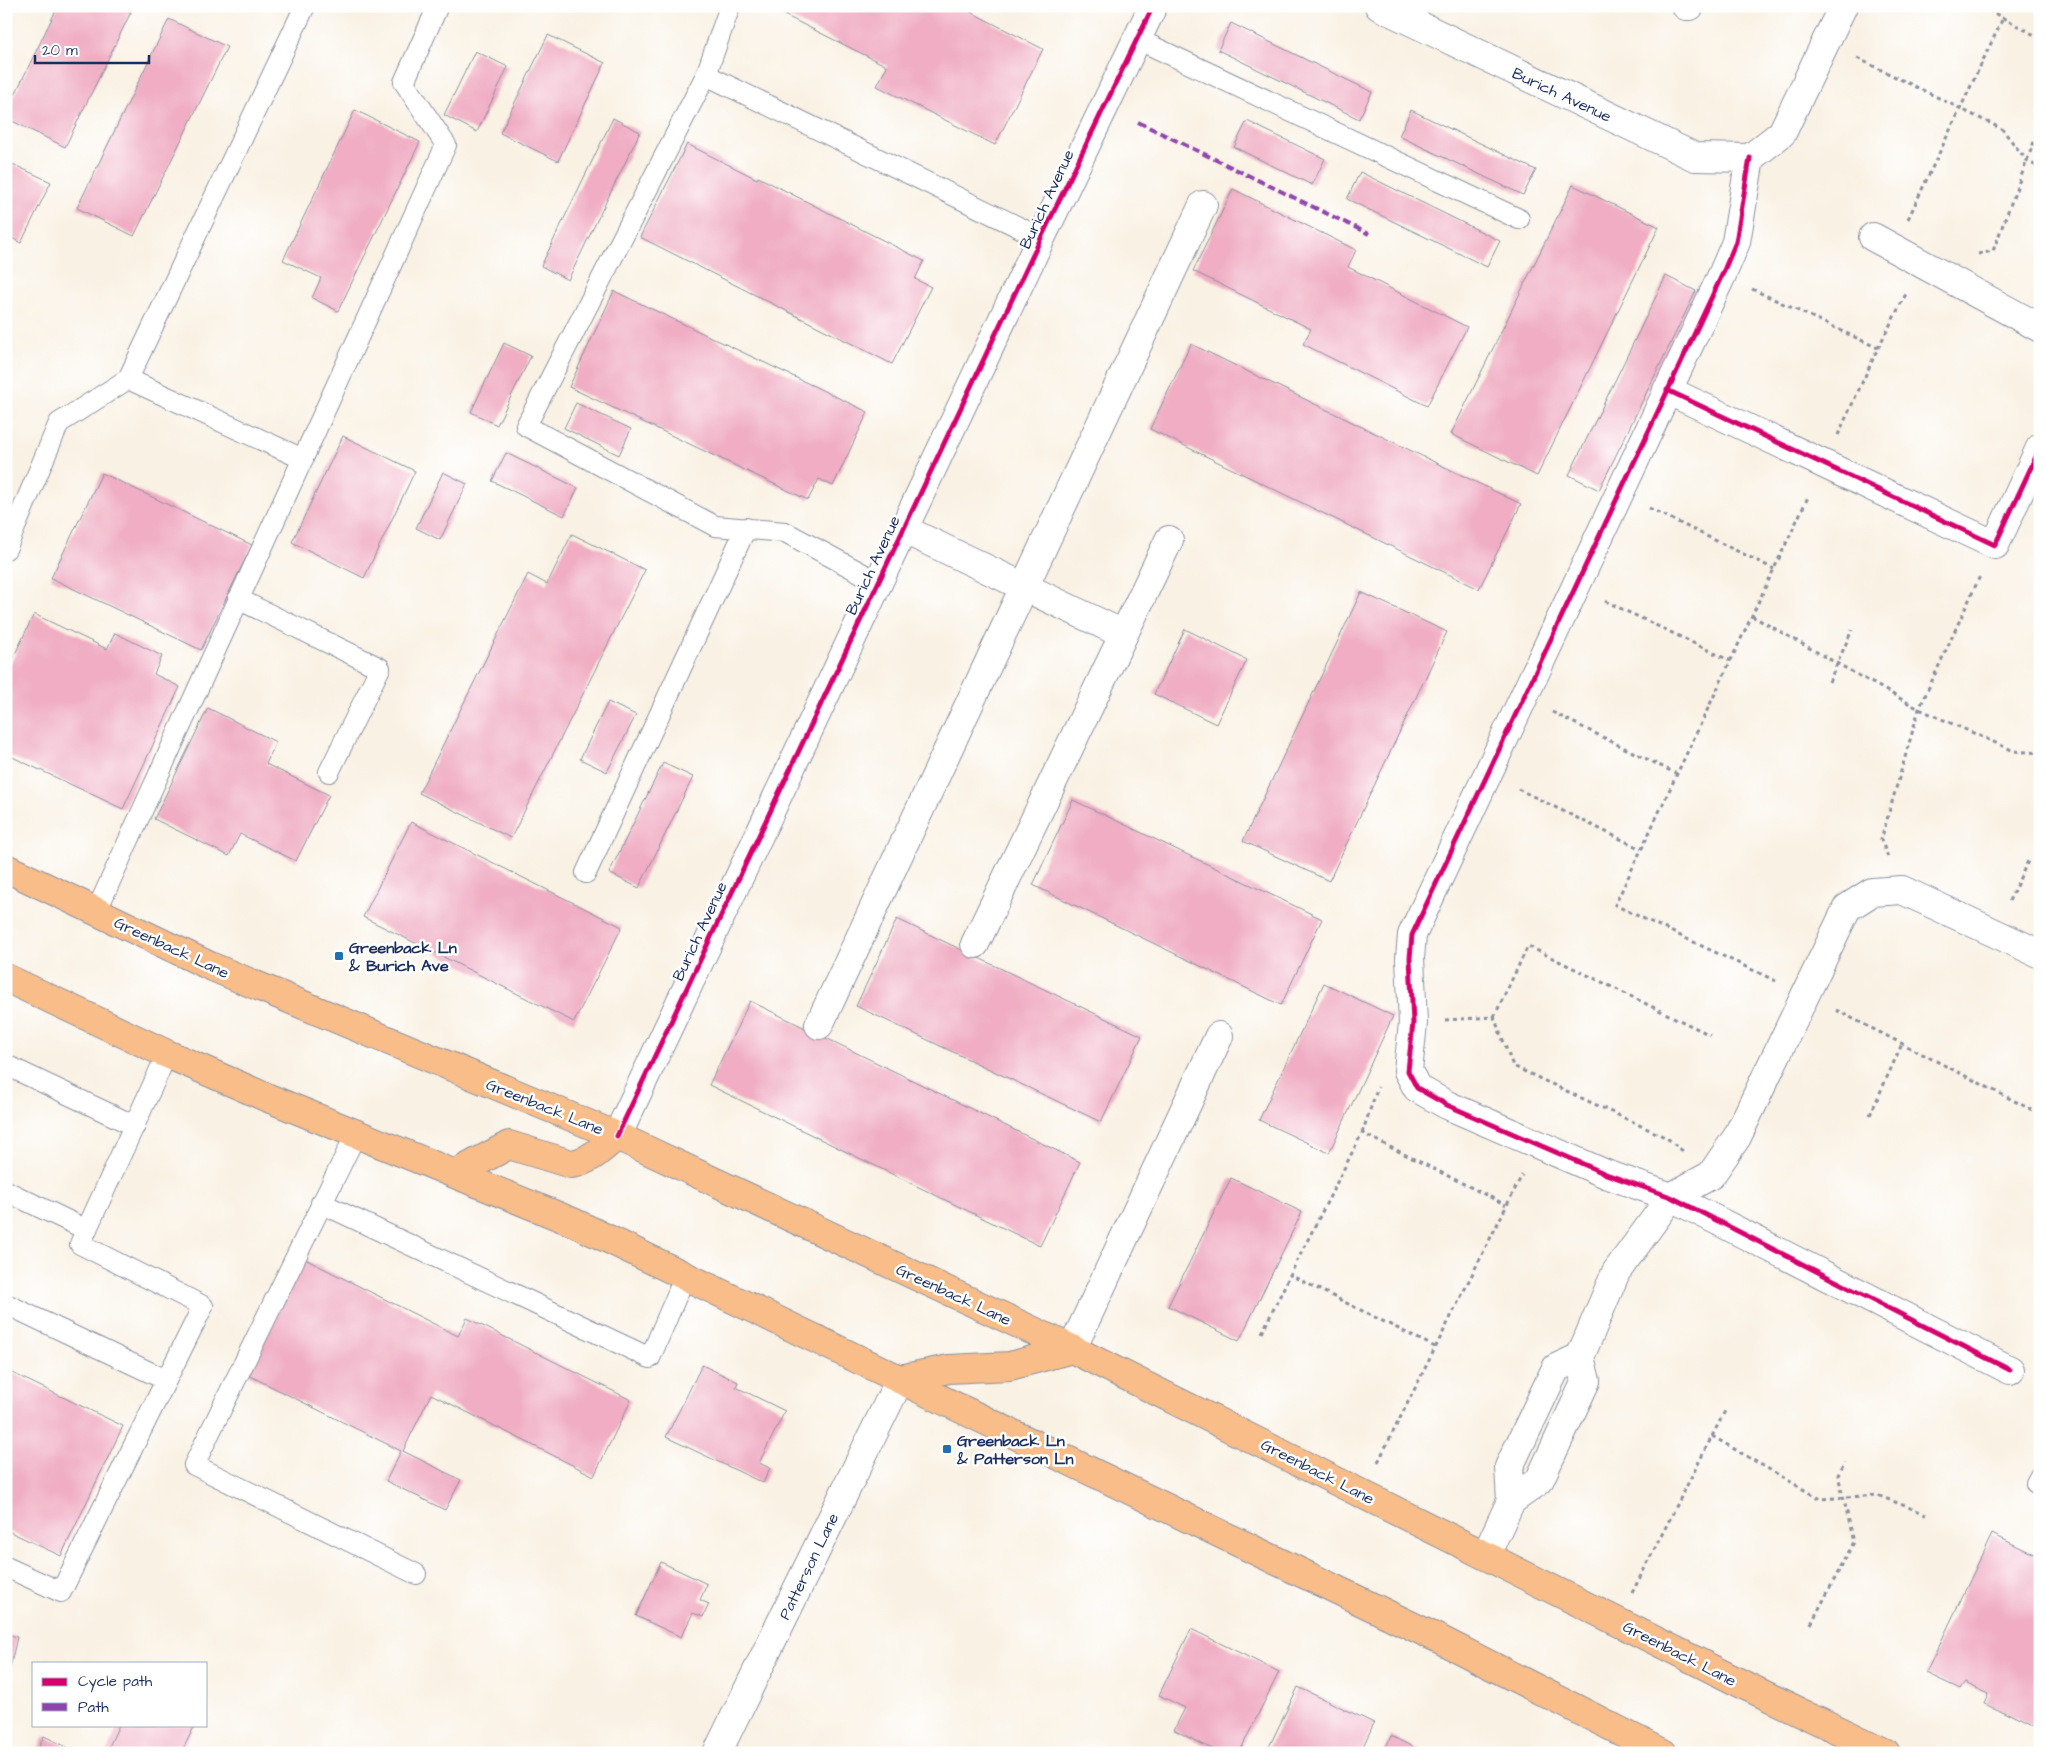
<svg xmlns="http://www.w3.org/2000/svg" width="2046" height="1759" font-family="'Architects Daughter',sans-serif">
  <style>
    .building { fill: #f0adc3 }
    .lines { fill: none; stroke-linecap: round; stroke-linejoin: round }
    .lane-casing { stroke: #8a90a0; stroke-width: 22 }
    .street-casing { stroke: #8a90a0; stroke-width: 30 }
    .primary-casing { stroke: #8a90a0; stroke-width: 30 }
    .path { stroke: #8a90a0; stroke-width: 3; stroke-dasharray: 4 4; stroke-linecap: butt }
    .lane { stroke: #fff; stroke-width: 20 }
    .street { stroke: #fff; stroke-width: 28 }
    .primary { stroke: #f8bd89; stroke-width: 28 }
    .quiet { stroke: #8e44ad; stroke-width: 4; stroke-dasharray: 8 4; stroke-linecap: butt }
    .cycleway-casing { stroke: #fff; stroke-width: 8 }
    .cycleway { stroke: #d6006c; stroke-width: 5 }
    .poi-dot { fill: #1f6fb2; stroke: #fff; stroke-width: 2 }
    .labels { text-anchor: middle; stroke-width: 5; stroke-linejoin: round; paint-order: stroke }
    .street-label { font-size: 16px; fill: #1b2f5e; stroke: #fff }
    .poi-label { font-size: 16px; font-weight: bold; fill: #1b2f5e; stroke: #fff; text-anchor: start }
  </style>
  <rect width="100%" height="100%" fill="#fff"/>
  <filter id="ink" filterUnits="userSpaceOnUse"><feTurbulence type="fractalNoise" baseFrequency=".02" numOctaves="2"/><feDisplacementMap in="SourceGraphic" scale="10" xChannelSelector="R" yChannelSelector="G"/><feConvolveMatrix kernelMatrix="1 2 1 2 8 2 1 2 1" color-interpolation-filters="sRGB"/></filter>
  <filter id="wash" filterUnits="userSpaceOnUse"><feTurbulence type="fractalNoise" baseFrequency=".0096" numOctaves="4" result="noise"/><feDisplacementMap in="SourceGraphic" scale="20" xChannelSelector="R" yChannelSelector="G"/><feGaussianBlur stdDeviation="1.12" result="paint"/><feColorMatrix in="noise" values="0 0 0 0 0 0 0 0 0 0 0 0 0 0 0 0 0 1.4 0 .05"/><feComposite in="paint" operator="in"/></filter>
  <g filter="url(#wash)">
    <rect width="100%" height="100%" fill="#f9f1e3"/>
    <g id="blocks">
      <g class="building">
        <polygon points="58,6 120,6 131,12 65,147 6,118 6,113"/>
        <polygon points="766,6 959,6 1043,49 995,145 877,86 887,66"/>
        <polygon points="169,19 227,47 134,236 77,208"/>
        <polygon points="1231,23 1372,92 1359,119 1218,50"/>
        <polygon points="548,35 605,63 558,161 500,133"/>
        <polygon points="475,51 508,67 477,132 444,115"/>
        <polygon points="355,110 420,142 338,311 312,298 321,278 283,260"/>
        <polygon points="1411,110 1536,170 1523,195 1399,136"/>
        <polygon points="613,118 640,132 568,280 541,266"/>
        <polygon points="1247,121 1325,159 1312,185 1234,147"/>
        <polygon points="687,144 757,179 758,177 924,261 915,279 931,287 892,364 640,237"/>
        <polygon points="6,161 51,182 21,243 6,235"/>
        <polygon points="1360,172 1500,241 1487,267 1347,199"/>
        <polygon points="1573,185 1659,227 1537,476 1451,434"/>
        <polygon points="1233,189 1356,250 1348,267 1467,327 1427,406 1303,344 1311,329 1193,271"/>
        <polygon points="1666,276 1696,291 1599,490 1569,475"/>
        <polygon points="614,291 868,412 833,486 819,479 808,500 569,387"/>
        <polygon points="504,343 531,356 497,425 471,412"/>
        <polygon points="1191,344 1521,504 1479,589 1150,429"/>
        <polygon points="576,403 631,429 619,455 564,428"/>
        <polygon points="343,436 415,471 364,578 292,542"/>
        <polygon points="506,453 578,488 564,516 492,481"/>
        <polygon points="443,472 467,484 440,540 416,528"/>
        <polygon points="102,473 252,545 201,650 51,578"/>
        <polygon points="572,534 645,570 511,838 419,793 528,574 547,584"/>
        <polygon points="1361,592 1447,632 1329,881 1243,841"/>
        <polygon points="34,614 107,649 115,633 162,656 154,674 180,687 123,809 6,754 6,673"/>
        <polygon points="1185,629 1247,660 1216,724 1154,694"/>
        <polygon points="608,702 636,715 607,772 580,759"/>
        <polygon points="208,708 276,742 266,764 329,795 296,861 240,834 229,856 154,819"/>
        <polygon points="663,763 693,777 639,888 609,873"/>
        <polygon points="1073,800 1322,919 1281,1005 1033,885"/>
        <polygon points="411,822 622,927 574,1022 363,917"/>
        <polygon points="897,919 1142,1036 1101,1122 856,1006"/>
        <polygon points="1324,983 1393,1016 1329,1153 1259,1120"/>
        <polygon points="750,1001 1080,1162 1040,1246 709,1085"/>
        <polygon points="1231,1178 1302,1212 1239,1341 1168,1306"/>
        <polygon points="303,1258 458,1336 467,1318 631,1400 594,1476 431,1394 403,1451 461,1480 445,1510 386,1481 401,1451 246,1374"/>
        <polygon points="702,1365 738,1382 736,1387 785,1411 759,1463 770,1468 763,1483 666,1437"/>
        <polygon points="6,1370 123,1426 61,1556 6,1530"/>
        <polygon points="1992,1534 2040,1557 2040,1730 1985,1703 1989,1694 1965,1683 1960,1689 1926,1673"/>
        <polygon points="661,1562 707,1584 700,1600 709,1604 703,1617 693,1613 681,1637 636,1616"/>
        <polygon points="1191,1629 1279,1672 1239,1753 1220,1753 1174,1730 1185,1708 1159,1695"/>
        <polygon points="6,1634 17,1637 7,1681 6,1680"/>
        <polygon points="1298,1687 1374,1723 1360,1753 1266,1753"/>
        <polygon points="119,1725 195,1725 181,1753 106,1753"/>
        <polygon points="44,1736 79,1753 36,1753"/>
        <polygon points="1391,1736 1425,1753 1383,1753"/>
      </g>
    </g>
  </g>
  <g filter="url(#ink)">
    <use href="#blocks" fill-opacity="0" stroke="#8a90a0" stroke-width="1"/>
    <g class="lines">
      <defs>
        <g id="lane">
          <polyline points="1137,39 1519,219"/>
          <polyline points="706,75 730,6"/>
          <polyline points="303,459 128,379 305,6"/>
          <polyline points="6,549 59,423 128,379"/>
          <polyline points="878,582 785,532 715,526 526,426 706,75 1041,238"/>
          <polyline points="238,599 380,668 329,772"/>
          <polyline points="586,873 746,528"/>
          <polyline points="96,912 446,145 404,82 438,6"/>
          <polyline points="6,1065 135,1126"/>
          <polyline points="356,1134 194,1465 416,1574"/>
          <polyline points="6,1191 87,1230"/>
          <polyline points="321,1203 650,1358 685,1276"/>
          <polyline points="6,1304 166,1380"/>
          <polyline points="2040,1476 2036,1483 2040,1485"/>
          <polyline points="6,1567 61,1592 203,1306 80,1244 167,1054"/>
        </g>
        <g id="street">
          <polyline points="1379,6 1695,157 1750,158"/>
          <polyline points="1686,6 1690,6"/>
          <polyline points="1750,158 1736,242 1722,275 1412,935 1410,958 1413,1023 1408,1071 1417,1088 1447,1105 1606,1174 1671,1197 2010,1370"/>
          <polyline points="1750,158 1782,133 1843,6"/>
          <polyline points="1873,237 2040,328"/>
          <polyline points="1667,390 1995,545 2040,448"/>
          <polyline points="903,529 1123,634"/>
          <polyline points="975,944 1169,540"/>
          <polyline points="819,1025 1203,205"/>
          <polyline points="617,1136 1041,238 1153,6"/>
          <polyline points="1072,1349 1219,1036"/>
          <polyline points="1511,1501 1539,1481 1586,1381 1580,1357 1616,1272 1671,1197 1711,1175 1737,1137 1847,908 1872,892 1902,890 2040,954"/>
          <polyline points="1486,1555 1511,1501 1509,1467 1556,1368 1580,1357"/>
          <polyline points="717,1753 900,1379"/>
        </g>
        <g id="primary">
          <polyline points="6,868 210,966 617,1136 1072,1349 1748,1687 1886,1753"/>
          <polyline points="6,978 167,1054 261,1095 575,1223 1441,1640 1663,1753"/>
          <path d="M455 1174 509 1145 571 1164C590 1162 603 1147 617 1136"/>
          <polyline points="900,1379 949,1369 1010,1366 1072,1349"/>
        </g>
      </defs>
      <use href="#lane" class="lane-casing"/>
      <use href="#street" class="street-casing"/>
      <use href="#primary" class="primary-casing"/>
      <g class="path">
        <polyline points="1981,6 2040,38"/>
        <polyline points="1857,58 2002,129 2028,162 2040,167"/>
        <polyline points="1908,219 2003,18"/>
        <polyline points="1978,254 1993,251 2040,126"/>
        <polyline points="1752,289 1878,348"/>
        <polyline points="1838,435 1878,348 1907,292"/>
        <polyline points="1649,508 1774,569"/>
        <polyline points="1605,601 1731,661"/>
        <polyline points="1752,616 1919,709 2014,751 2040,753"/>
        <polyline points="1829,682 1852,630"/>
        <polyline points="1552,712 1677,774"/>
        <polyline points="1518,789 1641,849"/>
        <polyline points="1888,857 1881,840 1919,709 1980,576"/>
        <polyline points="2009,901 2028,861"/>
        <polyline points="1776,981 1615,905 1809,495"/>
        <polyline points="1836,1010 2040,1114"/>
        <polyline points="1494,1017 1528,946 1710,1035"/>
        <polyline points="1445,1020 1494,1017 1513,1066 1667,1138 1684,1152"/>
        <polyline points="1870,1115 1902,1044"/>
        <polyline points="1362,1133 1378,1087"/>
        <polyline points="1262,1333 1290,1275"/>
        <polyline points="1435,1347 1290,1275 1362,1133 1506,1205"/>
        <polyline points="1712,1436 1820,1499 1877,1495 1926,1514"/>
        <polyline points="1378,1462 1522,1175"/>
        <polyline points="1632,1593 1726,1409"/>
        <polyline points="1811,1624 1854,1542 1838,1475 1845,1462"/>
      </g>
      <use href="#lane" class="lane"/>
      <use href="#street" class="street"/>
      <use href="#primary" class="primary"/>
      <polyline class="quiet" points="1138,122 1369,234"/>
      <defs>
        <g id="cycleway">
          <polyline points="1750,158 1736,242 1722,275 1412,935 1410,958 1413,1023 1408,1071 1417,1088 1447,1105 1606,1174 1671,1197 2010,1370"/>
          <polyline points="1667,390 1995,545 2040,448"/>
          <polyline points="617,1136 1041,238 1153,6"/>
        </g>
      </defs>
      <use href="#cycleway" class="cycleway-casing"/>
      <use href="#cycleway" class="cycleway"/>
    </g>
  </g>
  <g class="poi-dot">
    <rect x="334" y="951" width="10" height="10" rx="2.5"/>
    <rect x="942" y="1444" width="10" height="10" rx="2.5"/>
  </g>
  <g class="labels">
    <g class="street-label">
      <text transform="translate(1562 94) rotate(25)" y="6">Burich Avenue</text>
      <text transform="translate(1046 199) rotate(-65)" y="6">Burich Avenue</text>
      <text transform="translate(872 565) rotate(-65)" y="6">Burich Avenue</text>
      <text transform="translate(699 931) rotate(-65)" y="6">Burich Avenue</text>
      <text transform="translate(172 947) rotate(25)" y="6">Greenback Lane</text>
      <text transform="translate(545 1106) rotate(22)" y="6">Greenback Lane</text>
      <text transform="translate(954 1294) rotate(25)" y="6">Greenback Lane</text>
      <text transform="translate(1318 1471) rotate(27)" y="6">Greenback Lane</text>
      <text transform="translate(808 1566) rotate(-64)" y="6">Patterson Lane</text>
      <text transform="translate(1680 1653) rotate(27)" y="6">Greenback Lane</text>
    </g>
    <g class="poi-label">
      <text x="349" y="953">Greenback Ln<tspan x="349" dy="18">&amp; Burich Ave</tspan></text>
      <text x="957" y="1446">Greenback Ln<tspan x="957" dy="18">&amp; Patterson Ln</tspan></text>
    </g>
  </g>
  <rect width="2046" height="1759" fill="none" stroke="#fff" stroke-width="25"/>
  <rect x="32" y="1662" width="175" height="65" fill="#ffffff" stroke="#a4acbf"/>
  <rect x="42" y="1678" width="25" height="8" fill="#d6006c" stroke="#a4acbf"/>
  <text x="78" y="1686" font-size="15" fill="#1b2f5e">Cycle path</text>
  <rect x="42" y="1703" width="25" height="8" fill="#8e44ad" stroke="#a4acbf"/>
  <text x="78" y="1712" font-size="15" fill="#1b2f5e">Path</text>
  <path d="M35 55v8h114v-8" fill="none" stroke="#1b2f5e" stroke-width="2.5"/>
  <text x="42" y="55" font-size="15" fill="#1b2f5e" stroke="#ffffff" stroke-width="4" paint-order="stroke">20 m</text>
</svg>
